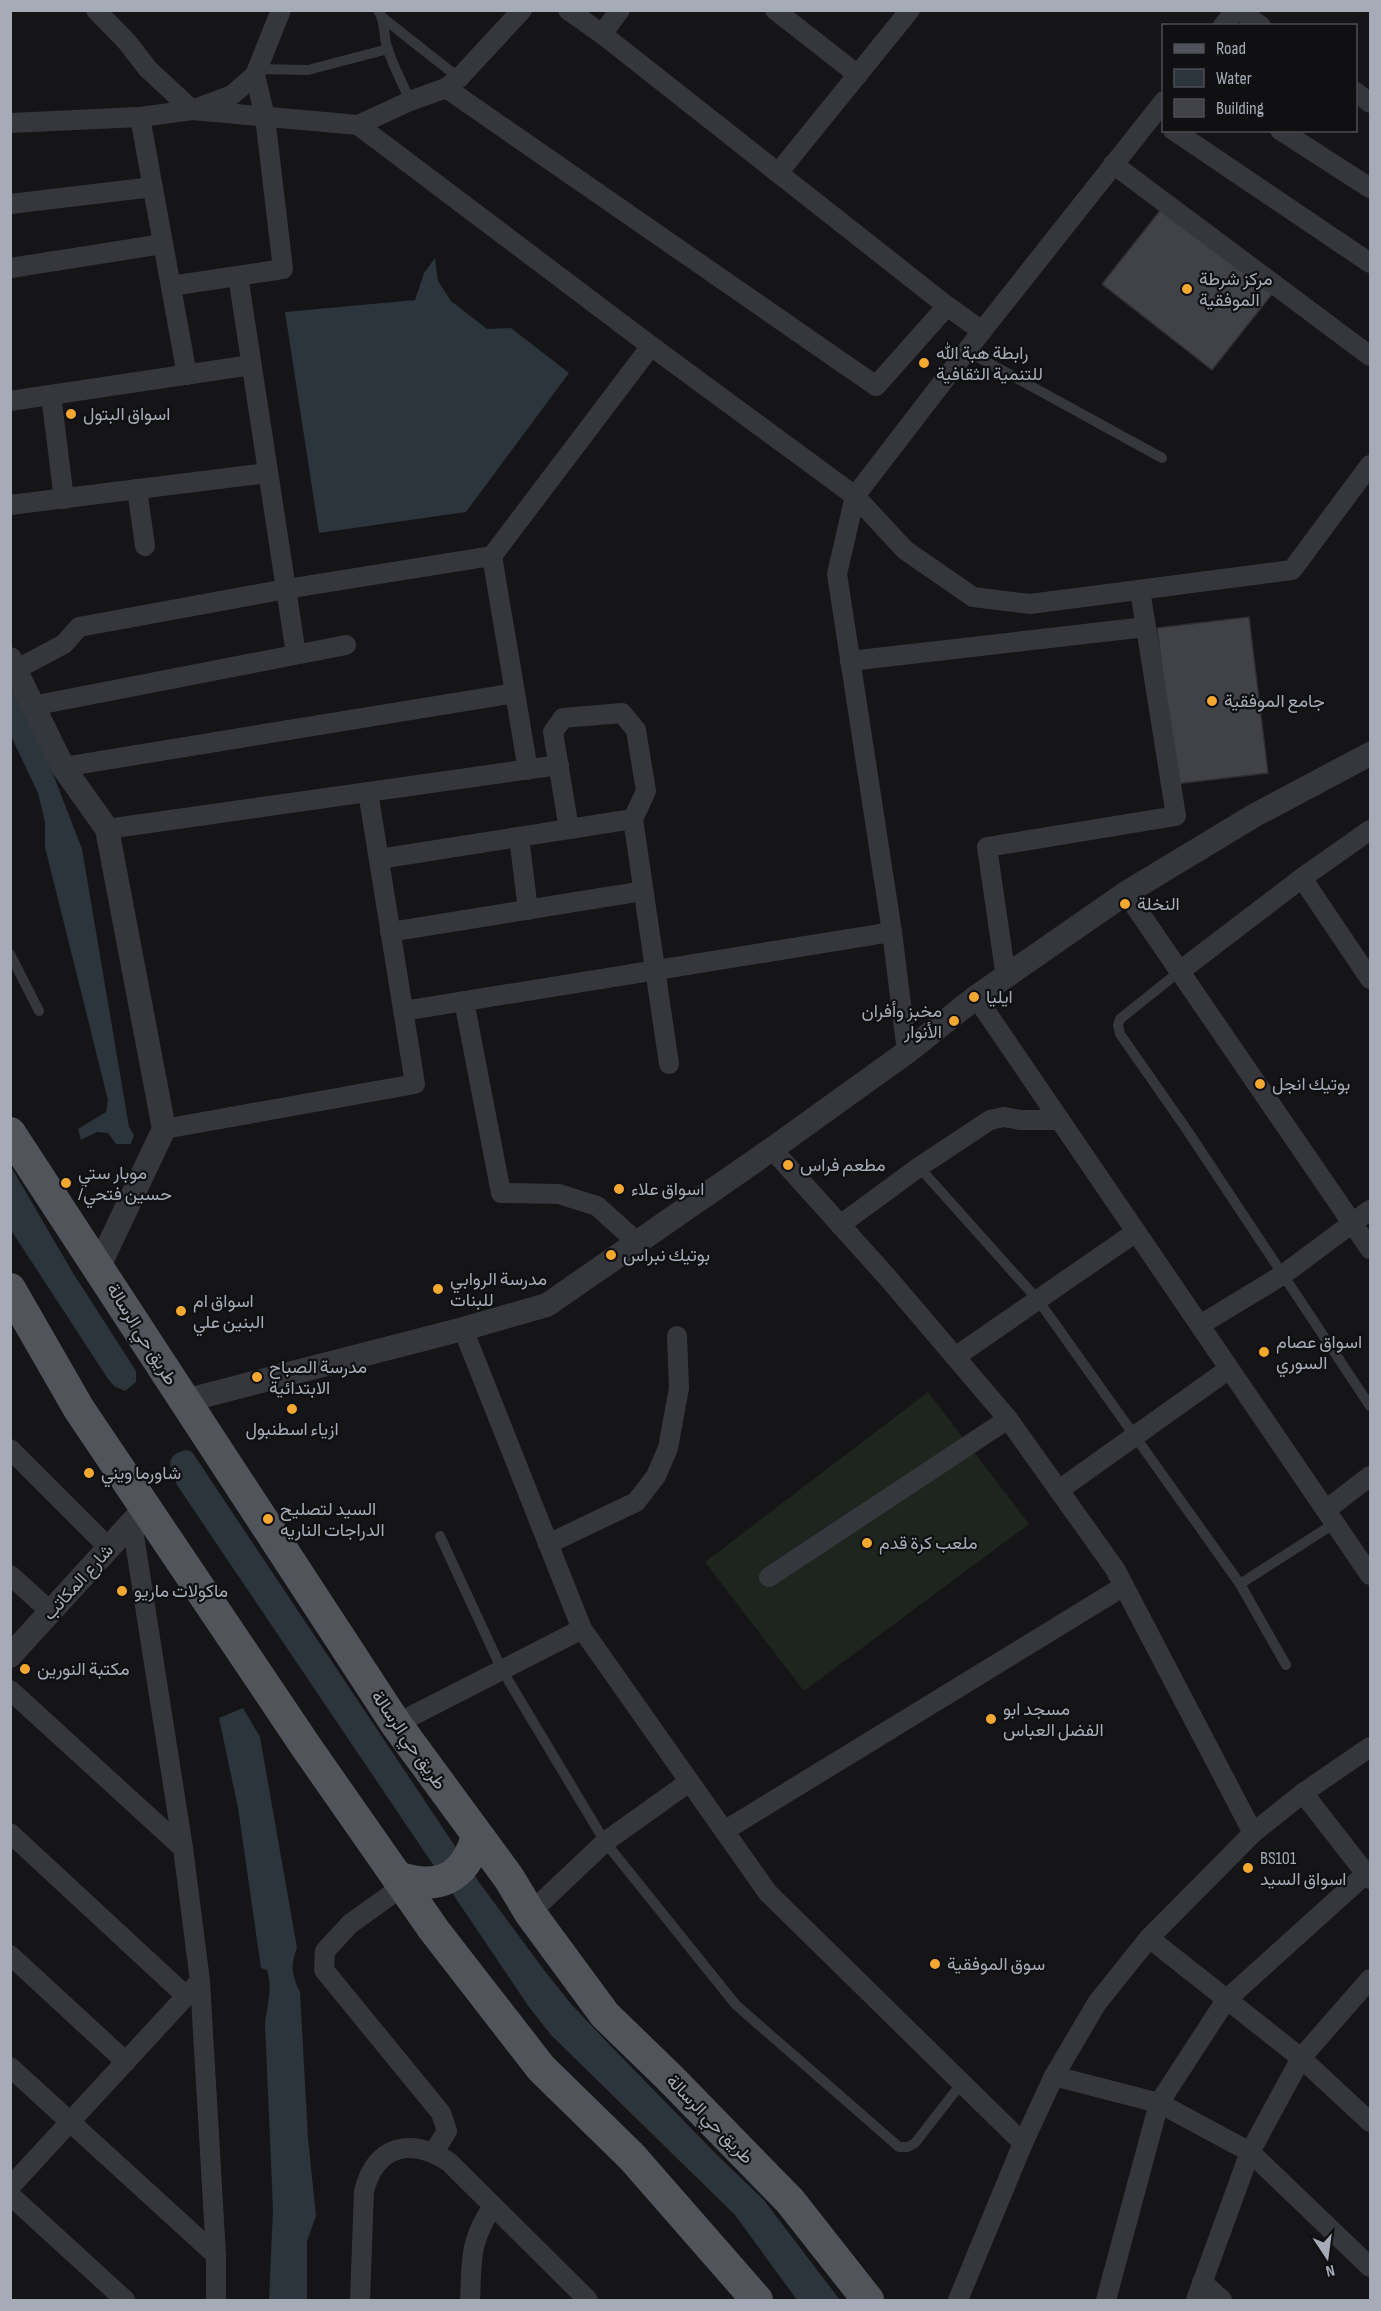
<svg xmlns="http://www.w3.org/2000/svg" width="1381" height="2311" font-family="'Sofia Sans Condensed',Vazirmatn,sans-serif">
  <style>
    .pitch { fill: #1d251e }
    .water { fill: #2b353b }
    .building { fill: #414247; stroke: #2f2f33; stroke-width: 1.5 }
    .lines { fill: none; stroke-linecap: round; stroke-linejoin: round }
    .service { stroke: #36373c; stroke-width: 10 }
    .minor { stroke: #36373c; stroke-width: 20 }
    .tertiary { stroke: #36373c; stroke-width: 24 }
    .primary { stroke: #52545b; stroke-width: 32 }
    .poi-dot { fill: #f4a82f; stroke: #101012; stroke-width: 2 }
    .labels { text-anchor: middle; stroke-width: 4.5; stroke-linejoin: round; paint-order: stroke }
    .poi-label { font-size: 18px; fill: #a6acb7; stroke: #101012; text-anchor: start }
    .street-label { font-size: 18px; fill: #a6acb7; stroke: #101012 }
  </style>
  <rect width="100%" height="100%" fill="#151517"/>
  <polygon class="pitch" points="928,1392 1029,1524 804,1691 705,1562"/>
  <g class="water">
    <polygon points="435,258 438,281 451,301 487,329 511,328 569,373 466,512 319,533 285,312 415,300 424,273"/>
    <polygon points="10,684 46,756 82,849 129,1127 134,1135 131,1144 116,1144 108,1133 97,1132 81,1140 78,1129 106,1112 108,1100 45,847 45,822 38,793 11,736"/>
    <polygon points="10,1165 73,1273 136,1371 136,1382 125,1391 114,1386 108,1379 11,1230"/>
    <path d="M186 1450 192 1452 479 1882 544 1970 572 2005 606 2041 718 2156 763 2199 840 2300H797L735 2215 551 2035 529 2007 177 1485C170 1467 163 1456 186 1450Z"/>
    <path d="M243 1708 260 1737 297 1948C290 1965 292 1976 300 1992L308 2138 316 2216 307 2241V2300H269L273 2209 265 2024C267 2006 273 1987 267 1970L261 1968 238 1808 219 1718Z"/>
  </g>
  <g class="building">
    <polygon points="1162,208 1272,294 1212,370 1102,284"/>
    <polygon points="1249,617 1268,773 1176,784 1157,628"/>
  </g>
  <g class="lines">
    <g class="service">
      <path d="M378 10C386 21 383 35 387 47 393 66 403 84 410 101"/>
      <polyline points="383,18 459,78"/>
      <polyline points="257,69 308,70 388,49"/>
      <polyline points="967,351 1162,458"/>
      <polyline points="10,954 39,1011"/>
      <polyline points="1180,971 1120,1019 1118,1025 1120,1034 1187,1130 1370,1406"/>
      <polyline points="919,1167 1038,1300 1240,1584 1286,1665"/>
      <polyline points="440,1536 502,1670 605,1842 736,2005 899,2147 908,2147 915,2143 961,2084"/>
      <polyline points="1240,1584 1335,1523"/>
    </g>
    <g class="minor">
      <polyline points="96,10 127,42 148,69 192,110"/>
      <polyline points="568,10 602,34 947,306 982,331"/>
      <polyline points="775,10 858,75"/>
      <polyline points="1239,10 1261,26"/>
      <polyline points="1223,26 1235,10"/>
      <polyline points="602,34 620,10"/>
      <polyline points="446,88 876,386 947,306"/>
      <polyline points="1356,92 1370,103"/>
      <polyline points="197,108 232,95 255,75 281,10"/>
      <polyline points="140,117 187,375"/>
      <polyline points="10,123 140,117 192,110 358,125 651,346 855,496 905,550 973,597 1030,604 1292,570 1370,465"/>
      <polyline points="358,125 410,101 446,88 459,78 522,10"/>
      <polyline points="1173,130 1370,263"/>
      <polyline points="1280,130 1370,188"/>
      <polyline points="1113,164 1370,356"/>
      <polyline points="778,173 910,10"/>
      <polyline points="10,204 153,187"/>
      <polyline points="10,268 163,244"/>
      <polyline points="238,276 296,654"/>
      <polyline points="171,286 283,269 265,117 255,75"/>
      <polyline points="51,395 64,499"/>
      <polyline points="10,401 251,365"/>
      <polyline points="137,489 145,546"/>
      <polyline points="10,505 267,473"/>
      <polyline points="492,556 528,770"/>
      <polyline points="850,661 1146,627"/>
      <polyline points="17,669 64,644 79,627 286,589 492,556 651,346"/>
      <polyline points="32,706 346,645"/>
      <polyline points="63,767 515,693"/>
      <polyline points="107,829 559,765"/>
      <polyline points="569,829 553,732 563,718 622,713 636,730 646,791 633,819 669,1064"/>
      <polyline points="519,837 528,910"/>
      <polyline points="379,859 633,819"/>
      <polyline points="1302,878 1370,979"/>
      <polyline points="1126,893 1370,1249"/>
      <polyline points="390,932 643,891"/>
      <polyline points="1180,971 1302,878 1370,830"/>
      <polyline points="1006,978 987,847 1176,816 1140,590"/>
      <polyline points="976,997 1370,1575"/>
      <polyline points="464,1001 501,1193 559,1194 597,1206 638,1243"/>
      <polyline points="403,1011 892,932"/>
      <polyline points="907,1052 892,932 837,574 855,496 982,331 1164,101"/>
      <polyline points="164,1129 415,1084 368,792"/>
      <polyline points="772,1149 888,1278 1008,1419 1115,1569 1253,1833"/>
      <polyline points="840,1225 919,1167 990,1120 1004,1117 1020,1120 1060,1120"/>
      <polyline points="1200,1325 1284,1274 1370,1210"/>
      <polyline points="463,1329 582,1629 768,1893 1023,2143"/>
      <polyline points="955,1357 1136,1232"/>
      <polyline points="10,1449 109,1548"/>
      <polyline points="1059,1490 1229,1369"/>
      <polyline points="1326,1510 1370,1476"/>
      <polyline points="132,1523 183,1848 200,1981 216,2255 216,2300"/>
      <polyline points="548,1544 636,1502 656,1476 668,1448 679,1388 677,1336"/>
      <polyline points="10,1575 51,1612"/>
      <polyline points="769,1577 1008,1419"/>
      <polyline points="10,1690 183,1848"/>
      <polyline points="396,1724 582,1629"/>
      <polyline points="1303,1793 1370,1879"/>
      <polyline points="724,1831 1124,1586"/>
      <polyline points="10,1833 186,1996"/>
      <polyline points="403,1886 350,1924 325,1951 324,1970 441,2113 447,2131 434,2152"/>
      <polyline points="530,1913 605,1842 689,1782"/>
      <polyline points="1149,1938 1301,2058 1370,2122"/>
      <polyline points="10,1955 126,2062"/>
      <polyline points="10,2067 216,2255"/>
      <polyline points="1054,2076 1159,2103 1250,2152 1370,2267"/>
      <polyline points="10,2187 200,1981"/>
      <polyline points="10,2195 125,2300"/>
      <polyline points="1202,2282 1222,2300"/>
      <path d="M360 2300 364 2191C376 2145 411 2137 449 2162L588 2300"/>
      <path d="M470 2300C472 2259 469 2242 493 2206"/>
      <polyline points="958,2300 1023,2143 1054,2076 1097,2003 1149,1938 1253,1833 1303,1793 1370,1747"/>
      <polyline points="1106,2300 1159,2103 1226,2000 1370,1870"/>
      <polyline points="1196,2300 1250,2152 1301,2058 1370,1979"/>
    </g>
    <g class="tertiary">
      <polyline points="10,659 63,767 107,829 164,1129 99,1266"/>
      <polyline points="184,1401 463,1329 547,1305 772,1149 907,1052 976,997 1126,893 1255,815 1370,754"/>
      <polyline points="10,1656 146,1507"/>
    </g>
    <g class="primary">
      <polyline points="10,1133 396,1724 509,1878 530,1913 605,2015 670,2078 790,2201 868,2300"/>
      <polyline points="10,1289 79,1409 307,1748 434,1930 541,2068 632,2157 757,2300"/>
      <path d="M397 1877C438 1891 465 1879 477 1836"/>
    </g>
  </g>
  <g class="poi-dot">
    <circle cx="1187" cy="289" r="6"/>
    <circle cx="924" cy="363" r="6"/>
    <circle cx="71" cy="414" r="6"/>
    <circle cx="1212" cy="701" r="6"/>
    <circle cx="1125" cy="904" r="6"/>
    <circle cx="974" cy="997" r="6"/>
    <circle cx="954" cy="1021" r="6"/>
    <circle cx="1260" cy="1084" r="6"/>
    <circle cx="788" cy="1165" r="6"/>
    <circle cx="66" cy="1183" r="6"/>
    <circle cx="619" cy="1189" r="6"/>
    <circle cx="611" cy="1255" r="6"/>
    <circle cx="438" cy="1289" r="6"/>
    <circle cx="181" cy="1311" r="6"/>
    <circle cx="1264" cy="1352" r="6"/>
    <circle cx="257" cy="1377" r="6"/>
    <circle cx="292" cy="1409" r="6"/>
    <circle cx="89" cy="1473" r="6"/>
    <circle cx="268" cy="1519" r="6"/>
    <circle cx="867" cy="1543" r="6"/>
    <circle cx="122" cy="1591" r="6"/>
    <circle cx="25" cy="1669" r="6"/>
    <circle cx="991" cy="1719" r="6"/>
    <circle cx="1248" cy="1868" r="6"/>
    <circle cx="935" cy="1964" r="6"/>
  </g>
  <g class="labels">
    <g class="poi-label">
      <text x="1199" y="285">مركز شرطة<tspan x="1199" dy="21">الموفقية</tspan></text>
      <text x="936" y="359">رابطة هبة الله<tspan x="936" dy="21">للتنمية الثقافية</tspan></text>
      <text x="83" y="420">اسواق البتول</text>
      <text x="1224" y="707">جامع الموفقية</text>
      <text x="1137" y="910">النخلة</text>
      <text x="986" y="1003">ايليا</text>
      <text x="942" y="1017" text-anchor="end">مخبز وأفران<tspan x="942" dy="21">الأنوار</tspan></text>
      <text x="1272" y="1090">بوتيك انجل</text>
      <text x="800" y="1171">مطعم فراس</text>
      <text x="78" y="1179">موبار ستي<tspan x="78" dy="21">/حسين فتحي</tspan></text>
      <text x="631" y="1195">اسواق علاء</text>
      <text x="623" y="1261">بوتيك نبراس</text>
      <text x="450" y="1285">مدرسة الروابي<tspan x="450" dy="21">للبنات</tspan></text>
      <text x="193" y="1307">اسواق ام<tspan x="193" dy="21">البنين علي</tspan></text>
      <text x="1276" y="1348">اسواق عصام<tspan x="1276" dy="21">السوري</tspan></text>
      <text x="269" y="1373">مدرسة الصباح<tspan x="269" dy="21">الابتدائية</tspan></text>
      <text x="292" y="1435" text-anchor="middle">ازياء اسطنبول</text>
      <text x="101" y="1479">شاورما ويني</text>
      <text x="280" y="1515">السيد لتصليح<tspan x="280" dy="21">الدراجات الناريه</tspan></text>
      <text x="879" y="1549">ملعب كرة قدم</text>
      <text x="134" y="1597">ماكولات ماريو</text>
      <text x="37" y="1675">مكتبة النورين</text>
      <text x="1003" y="1715">مسجد ابو<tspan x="1003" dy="21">الفضل العباس</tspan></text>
      <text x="1260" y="1864">BS101<tspan x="1260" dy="21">اسواق السيد</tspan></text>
      <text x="947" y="1970">سوق الموفقية</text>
    </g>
    <g class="street-label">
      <text transform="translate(142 1334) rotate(58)" y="6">طريق حي الرسالة</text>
      <text transform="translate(78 1582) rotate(-48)" y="6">شارع المكاتب</text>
      <text transform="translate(409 1740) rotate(55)" y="6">طريق حي الرسالة</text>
      <text transform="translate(710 2119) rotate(46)" y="6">طريق حي الرسالة</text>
    </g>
  </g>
  <rect width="1381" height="2311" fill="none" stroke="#a6acb7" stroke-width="24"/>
  <rect x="1162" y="24" width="195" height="108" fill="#101012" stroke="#4c4e54" stroke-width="1.5"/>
  <rect x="1174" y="44" width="30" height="9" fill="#52545b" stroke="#4c4e54" stroke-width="1.5"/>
  <text x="1216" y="54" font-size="18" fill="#a6acb7">Road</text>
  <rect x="1174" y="69" width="30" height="18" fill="#2b353b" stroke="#4c4e54" stroke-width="1.5"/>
  <text x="1216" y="84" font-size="18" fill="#a6acb7">Water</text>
  <rect x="1174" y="99" width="30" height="18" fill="#414247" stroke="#4c4e54" stroke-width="1.5"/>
  <text x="1216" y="114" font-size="18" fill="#a6acb7">Building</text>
  <g transform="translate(1327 2257) rotate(167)" stroke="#101012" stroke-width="4.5" paint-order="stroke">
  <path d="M0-4.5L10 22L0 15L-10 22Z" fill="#a6acb7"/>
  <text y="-9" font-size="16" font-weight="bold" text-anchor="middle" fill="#a6acb7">N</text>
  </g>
</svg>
